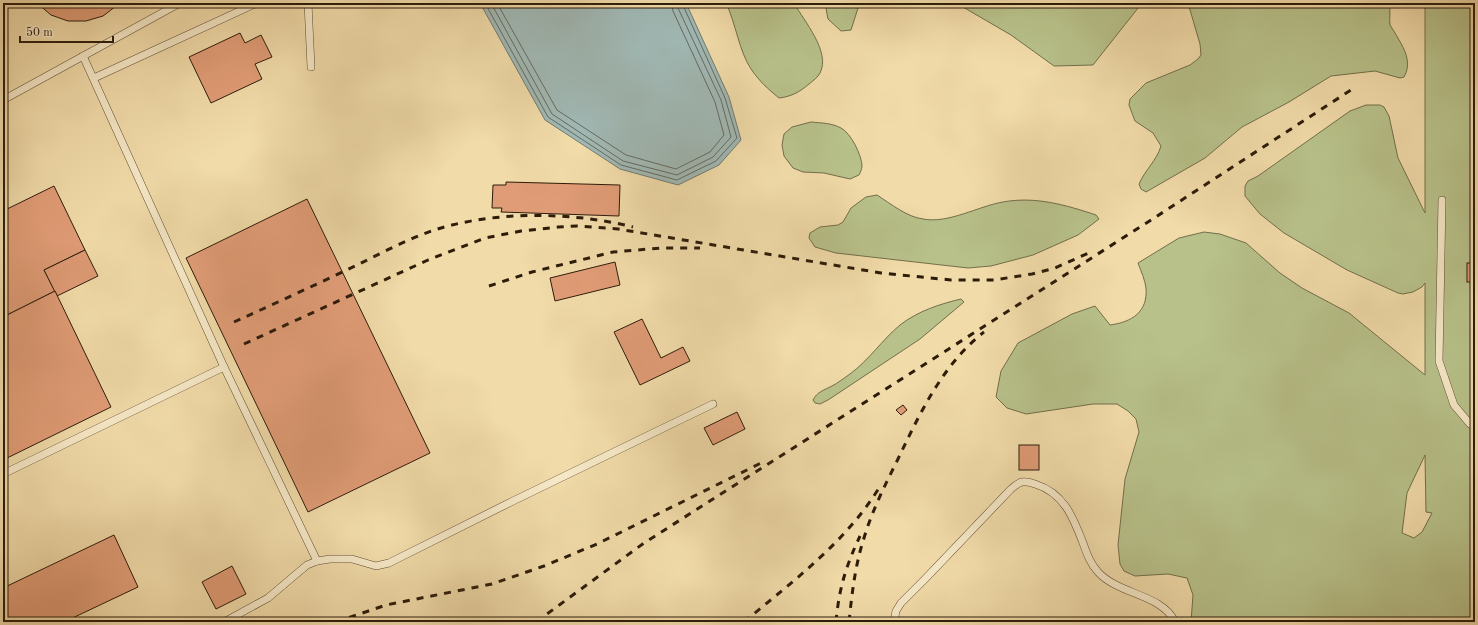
<svg xmlns="http://www.w3.org/2000/svg" width="1478" height="625" font-family="'Old Standard TT',serif">
  <style>
    .green { fill: #b8c18a; stroke: #726e4a; fill-rule: evenodd }
    .water { fill: #a0b8b4; stroke: #727a70 }
    .lines { fill: none; stroke-linecap: round; stroke-linejoin: round }
    .shore { stroke: #666a5f; stroke-width: 1 }
    .building { fill: #e09c76; stroke: #2d1c0a }
    .service-casing { stroke: #5e4c32; stroke-width: 8 }
    .service { stroke: #f6e8c7; stroke-width: 7 }
    .rail { stroke: #2d1c0a; stroke-width: 3; stroke-dasharray: 7 7; stroke-linecap: butt }
  </style>
  <rect width="100%" height="100%" fill="#f1dba9"/>
  <filter id="stains"><feTurbulence type="fractalNoise" baseFrequency=".005" numOctaves="4"/><feColorMatrix values="0 0 0 0 .2 0 0 0 0 .09 0 0 0 0 .02 0 0 0 .5 -.17"/></filter>
  <radialGradient id="worn" r=".72"><stop offset=".6" stop-color="#630" stop-opacity="0"/><stop offset="1" stop-color="#630" stop-opacity=".3"/></radialGradient>
  <g class="green">
    <path d="M726 3H794C804 21 831 52 820 73 818 77 813 81 809 84 800 92 790 97 779 98 768 89 759 81 751 69 739 51 736 24 726 3Z"/>
    <polygon points="825,3 857,3 858,8 851,30 841,31 828,19"/>
    <polygon points="956,3 1142,3 1093,65 1054,66 1011,35"/>
    <path d="M1188 3H1389C1391 10 1389 18 1390 25 1391 27 1394 31 1395 33 1403 47 1413 61 1404 77L1400 78 1375 71 1331 76 1289 102 1242 127 1205 158 1146 192 1141 189 1139 184C1145 170 1157 160 1161 146L1153 133 1135 121 1129 105 1130 99 1146 83 1190 65 1198 59 1201 55 1200 44Z"/>
    <path d="M1414 3H1475V622H1191L1193 595 1187 578 1168 574 1135 576 1124 571 1120 564 1118 545 1125 479 1139 432 1136 419 1128 411 1117 404H1093L1026 414 1007 408 996 397 1001 371 1018 343 1072 314 1095 306 1110 325C1132 322 1148 312 1146 288 1145 280 1141 271 1138 263L1179 238 1204 232 1220 234 1246 243 1280 273 1302 288 1349 313 1425 375V283L1422 287 1413 292 1403 294 1398 293 1347 270 1284 233 1260 214 1245 196V186L1248 181 1258 176 1350 111 1366 105H1380L1384 107 1389 116 1398 158 1425 213V8ZM1425 455 1426 512 1432 513 1422 532 1414 538 1402 533 1407 493Z"/>
    <path d="M811 122C821 123 832 123 841 128 851 133 862 156 862 166 862 169 860 173 859 175L850 179 824 173 803 172 793 168 784 156 782 145 784 134 792 127Z"/>
    <path d="M877 195C891 204 907 217 923 219 948 224 979 206 1003 202 1035 196 1066 205 1096 215L1099 219 1078 235 1033 255 991 266 968 268 836 253 815 247 809 238 810 233 820 227 838 225 843 222 851 208 866 197Z"/>
    <path d="M961 299 964 302 920 339 828 400 820 404 815 403 813 400C817 392 824 390 832 386 838 383 844 378 850 374 869 360 882 340 900 325 918 311 940 304 961 299Z"/>
  </g>
  <polygon class="water" points="480,3 686,3 729,97 741,140 719,165 678,185 620,169 545,120"/>
  <g class="lines">
    <g class="shore">
      <polyline points="485,3 548,117 621,165 677,180 716,161 737,138 725,98 682,3"/>
      <polyline points="491,3 552,114 623,161 677,175 713,157 731,137 721,100 678,8 677,3"/>
      <polyline points="497,3 557,110 626,155 676,169 710,152 724,135 715,102 673,11 671,3"/>
    </g>
  </g>
  <g class="building">
    <polygon points="37,3 120,3 103,16 86,21 68,21 51,15"/>
    <polygon points="240,33 245,43 261,35 272,57 255,64 262,79 211,103 189,57"/>
    <polygon points="506,182 620,185 619,216 501,212 502,208 492,208 493,185 506,185"/>
    <polygon points="54,186 85,250 44,270 55,291 3,317 3,211"/>
    <polygon points="307,199 430,453 308,512 186,258"/>
    <polygon points="85,250 98,276 57,296 44,270"/>
    <polygon points="615,262 620,285 555,301 550,278"/>
    <rect x="1467" y="263" width="8" height="19"/>
    <polygon points="55,291 111,407 3,460 3,317"/>
    <polygon points="642,319 661,358 683,347 690,361 640,385 614,332"/>
    <polygon points="903,405 907,410 901,415 896,410"/>
    <polygon points="737,412 745,429 713,445 704,428"/>
    <rect x="1019" y="445" width="20" height="25"/>
    <polygon points="114,535 138,587 64,622 3,622 3,588"/>
    <polygon points="232,566 246,594 216,609 202,582"/>
  </g>
  <g class="lines">
    <defs>
      <g id="service">
        <polyline points="308,3 311,67"/>
        <polyline points="83,56 224,367 317,561"/>
        <polyline points="94,78 257,3"/>
        <polyline points="3,100 180,3"/>
        <polyline points="1442,200 1439,361 1454,405 1470,424 1475,426"/>
        <polyline points="3,474 224,367"/>
        <polyline points="224,622 268,598 307,565 317,561 330,559 352,559 376,566 389,563 513,501 713,404"/>
        <path d="M894 622 896 611 901 603 925 579 1011 489C1020 481 1023 480 1035 484 1064 493 1073 517 1083 543 1087 554 1090 563 1098 572 1119 595 1162 594 1175 622"/>
      </g>
    </defs>
    <use href="#service" class="service-casing"/>
    <use href="#service" class="service"/>
    <g class="rail">
      <polyline points="489,286 532,272 613,252 662,248 700,248"/>
      <path d="M234 322C274 304 315 285 355 266 386 251 418 233 452 225 509 211 577 213 633 227"/>
      <polyline points="244,344 428,260 485,238 521,231 558,227 577,226 618,229 881,273 951,280 994,280 1032,274 1055,268 1093,251"/>
      <polyline points="336,622 386,605 492,584 544,566 597,544 763,462"/>
      <polyline points="536,622 644,543 1148,222 1354,88"/>
      <path d="M744 622C793 581 845 543 879 488"/>
      <path d="M836 622C839 588 846 566 860 536"/>
      <path d="M849 622C852 593 855 566 864 538 872 511 885 485 898 459 920 413 943 364 984 332"/>
    </g>
  </g>
  <rect width="1478" height="625" fill="none" stroke="#f1dba9" stroke-width="16"/>
  <rect x="4" y="4" width="1470" height="617" fill="none" stroke="#2d1c0a" stroke-width="2"/>
  <rect x="8" y="8" width="1462" height="609" fill="none" stroke="#2d1c0a"/>
  <path d="M20 36v6h93v-6" fill="none" stroke="#2d1c0a" stroke-width="2"/>
  <text x="26" y="36" font-size="12" fill="#2d1c0a" stroke="#f6e8c7" stroke-width="3" paint-order="stroke">50 m</text>
  <rect width="100%" height="100%" filter="url(#stains)"/>
  <rect width="100%" height="100%" fill="url(#worn)"/>
</svg>
